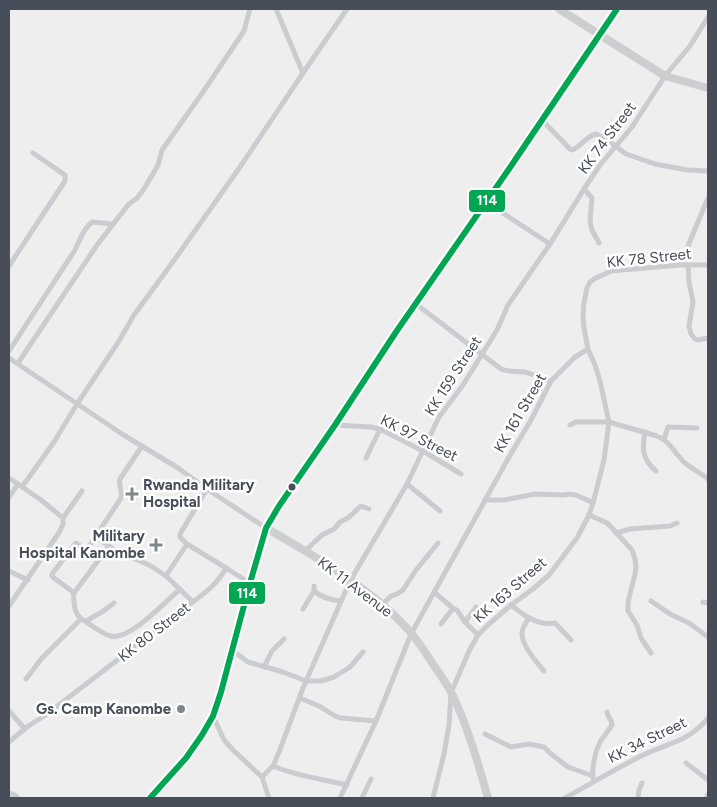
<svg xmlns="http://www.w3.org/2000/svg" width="717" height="807" font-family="Figtree,sans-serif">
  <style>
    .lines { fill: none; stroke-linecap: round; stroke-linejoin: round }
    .street { stroke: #cacccf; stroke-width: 5 }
    .secondary { stroke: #ccced0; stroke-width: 8 }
    .bus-1-casing { stroke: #fff; stroke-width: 10 }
    .bus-1 { stroke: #00a651; stroke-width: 6 }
    .bus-dot { fill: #474e59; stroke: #fff; stroke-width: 2 }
    .poi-dot { fill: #82868d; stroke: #fff; stroke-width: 2 }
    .labels { text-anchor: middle; stroke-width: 5; stroke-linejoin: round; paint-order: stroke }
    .street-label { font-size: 15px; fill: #474e59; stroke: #fff }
    .poi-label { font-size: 15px; font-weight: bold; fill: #474e59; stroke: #fff; text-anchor: end }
    .line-badge { stroke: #fff; stroke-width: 2 }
    .badge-label { font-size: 14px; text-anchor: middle; font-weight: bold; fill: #fff }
  </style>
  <rect width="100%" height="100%" fill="#efeeee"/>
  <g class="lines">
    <g class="street">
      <polyline points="303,73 347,9"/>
      <path d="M542 120 570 149 572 150C581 147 586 136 596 134L608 140 626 154 655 164 687 170 708 171"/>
      <polyline points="486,202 550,244"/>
      <polyline points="599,243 592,230 590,222 592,198 584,189 600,165 632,127 665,76 690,46 708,17"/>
      <polyline points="680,265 708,198"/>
      <polyline points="688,265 689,282 693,302 689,326 691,334 695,339 698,340 708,338"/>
      <polyline points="9,266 65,181 65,175 62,173 33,153"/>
      <path d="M416 304 501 369C508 372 517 371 524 372 534 374 542 378 551 381"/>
      <path d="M9 351 75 250C80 240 83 229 92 222L113 224"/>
      <polyline points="9,358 122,434 178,468 207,489 266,528"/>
      <polyline points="18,363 97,245 128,205 137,198 144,189 158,165 162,150 203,92 244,31 250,9"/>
      <polyline points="335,425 371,427 380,429 423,451 461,474"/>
      <path d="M570 425 576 422H609L657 436C670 441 675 454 685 463 692 469 701 473 708 479"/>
      <path d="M645 432C642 449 642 459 656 471"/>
      <polyline points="664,439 668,427 697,428"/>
      <polyline points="366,458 380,429"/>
      <polyline points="9,478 41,500 63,518"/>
      <polyline points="407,484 440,511"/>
      <polyline points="22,487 54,442 77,404 119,341 134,315 175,259 240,167 303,73 276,9"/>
      <polyline points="9,497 18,484"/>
      <path d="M485 500H504L535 494 564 495C574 492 584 499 593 503"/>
      <polyline points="589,515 607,523 611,527 632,550 635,559 636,567 635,574 628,602 628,611 637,625 641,638 651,653"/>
      <polyline points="616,533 630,529 670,526 677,523"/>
      <polyline points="95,537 126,557 138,560 151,566 166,576 193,602"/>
      <polyline points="187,544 180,537 180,534 207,489"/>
      <polyline points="85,548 99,560"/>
      <polyline points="305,551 322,535 334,529 340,522 348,518 361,506 369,509"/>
      <polyline points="9,571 28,580"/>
      <polyline points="166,576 187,544 226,568"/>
      <path d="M314 586V591C322 598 331 600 341 601"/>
      <polyline points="434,592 454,609"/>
      <polyline points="74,593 109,546"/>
      <polyline points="651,601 670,614 689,623 708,637"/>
      <polyline points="703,602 708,603"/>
      <polyline points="382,605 391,596 397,594 403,590 416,570 438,543"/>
      <path d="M511 605C521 613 531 621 543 623 547 624 552 623 555 623L571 640"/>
      <polyline points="9,606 60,531 63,524 63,518 82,491"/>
      <polyline points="303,609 314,591"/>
      <path d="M528 618C527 623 522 627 522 633 521 644 537 663 544 671"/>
      <path d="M81 619C90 623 101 634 111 636 129 641 166 601 180 589"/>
      <polyline points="86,621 102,612 114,603"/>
      <polyline points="465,622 476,607"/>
      <polyline points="441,624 451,611 454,609 457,610 465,622 478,635"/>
      <polyline points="233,651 248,662 283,672 306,681 321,681 334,677 350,667 363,652"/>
      <polyline points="264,667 272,651 284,639"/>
      <path d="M26 679 42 658 81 619C72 609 75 603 73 592L54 578 52 576V574L75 544 76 543 83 548H88L121 498C123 492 118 485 120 479L142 446"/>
      <polyline points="300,698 319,706 335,716 341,718 376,721"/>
      <polyline points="9,711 25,729"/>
      <polyline points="213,716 224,740 233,750 262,777 269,798"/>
      <polyline points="485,734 511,747 529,744 544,747 551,754 568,767 593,776"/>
      <path d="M9 742 27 727 47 714 193 602C206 592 218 583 226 568L250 583"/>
      <polyline points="686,763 708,780"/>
      <path d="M273 766C296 776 322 779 347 785"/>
      <polyline points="262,777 273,766 279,752 303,688 350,581 407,484 439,417 463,385 497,330 508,305 550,244 584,189"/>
      <path d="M593 778C592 767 595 752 600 742 604 736 608 731 612 725 612 719 607 717 607 712"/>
      <polyline points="9,793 15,795 18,798"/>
      <polyline points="340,798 376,721 411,634 509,457 531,420 551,381 575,357 588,349"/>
      <polyline points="362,798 371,779"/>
      <polyline points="433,798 444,754 449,725 451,693 469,651 478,635 488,625 511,605 533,589 549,575 577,538 589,515 593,503 604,460 609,422 600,381 595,365 588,349 584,328 583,316 584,303 587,288 590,282 594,279 611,271 680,265 708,265"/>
      <path d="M565 798C590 784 614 770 639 757 666 743 688 743 708 718"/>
      <polyline points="638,798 639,790 642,783"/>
      <polyline points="706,798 708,794"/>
    </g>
    <g class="secondary">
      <polyline points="559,9 665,76 708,88"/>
      <path d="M266 528C316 557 373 589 411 633 419 642 425 652 431 661 438 672 446 682 452 694 468 727 478 763 488 798"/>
      <polyline points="150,798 186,758 202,735 213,716 221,692 250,583 266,528 279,506 294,483 335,425 396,332 509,169 590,48 600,35 617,9"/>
    </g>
    <defs>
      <polyline id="bus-1" points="150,798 186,758 202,735 213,716 221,692 250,583 266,528 279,506 335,425 396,332 509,169 617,9"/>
    </defs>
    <use href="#bus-1" class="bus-1-casing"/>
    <use href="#bus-1" class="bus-1"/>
  </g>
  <circle class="bus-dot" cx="292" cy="487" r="4.5"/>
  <g class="poi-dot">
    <path d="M129.5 486.5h5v5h5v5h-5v5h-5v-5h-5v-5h5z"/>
    <path d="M153.5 537.5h5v5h5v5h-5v5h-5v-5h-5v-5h5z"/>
    <circle cx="181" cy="709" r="5"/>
  </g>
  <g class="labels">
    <g class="street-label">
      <text transform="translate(607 138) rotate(-53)" y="5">KK 74 Street</text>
      <text transform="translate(649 258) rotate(-6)" y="5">KK 78 Street</text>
      <text transform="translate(453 376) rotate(-57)" y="5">KK 159 Street</text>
      <text transform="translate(520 413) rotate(-60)" y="5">KK 161 Street</text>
      <text transform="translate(419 438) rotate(27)" y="5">KK 97 Street</text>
      <text transform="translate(355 587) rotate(37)" y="5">KK 11 Avenue</text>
      <text transform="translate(510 590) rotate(-41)" y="5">KK 163 Street</text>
      <text transform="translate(154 632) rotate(-38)" y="5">KK 80 Street</text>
      <text transform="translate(647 740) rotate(-26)" y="5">KK 34 Street</text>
    </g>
    <g class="poi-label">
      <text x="143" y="490" text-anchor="start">Rwanda Military<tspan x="143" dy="17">Hospital</tspan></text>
      <text x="145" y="541">Military<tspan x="145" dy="17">Hospital Kanombe</tspan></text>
      <text x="171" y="714">Gs. Camp Kanombe</text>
    </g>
  </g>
  <g class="line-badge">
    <rect x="468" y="189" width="38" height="24" rx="5" fill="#00a651"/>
    <rect x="228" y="581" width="38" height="24" rx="5" fill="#00a651"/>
  </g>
  <g class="badge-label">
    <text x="487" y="205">114</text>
    <text x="247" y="598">114</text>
  </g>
  <rect width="717" height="807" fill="none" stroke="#474e59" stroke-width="20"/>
</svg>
